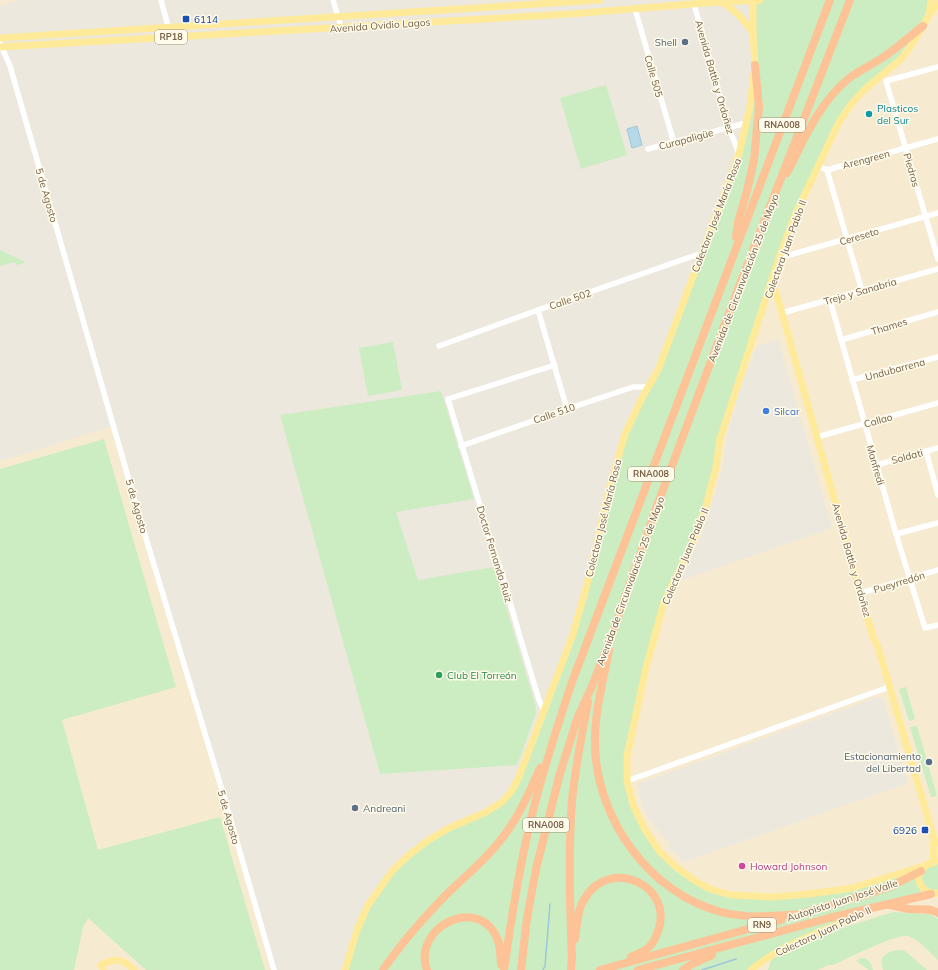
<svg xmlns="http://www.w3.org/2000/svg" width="938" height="970" font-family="Mulish,sans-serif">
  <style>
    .residential { fill: #f6ebd1 }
    .industrial { fill: #ede8de }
    .green { fill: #cbedc1 }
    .water { fill: #b6d9e9; stroke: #9cc7dc }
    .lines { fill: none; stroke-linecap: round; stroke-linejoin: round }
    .stream { stroke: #9cc7dc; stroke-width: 1.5 }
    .minor { stroke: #fff; stroke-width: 5.5 }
    .major { stroke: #ffea99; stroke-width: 7 }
    .highway { stroke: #fdc296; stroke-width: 8 }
    .transit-dot { fill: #1a4fb4; stroke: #fffbeb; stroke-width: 1.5 }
    .service-dot { fill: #5c6f8a; stroke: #fffbeb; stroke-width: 1.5 }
    .culture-dot { fill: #0f9aa8; stroke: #fffbeb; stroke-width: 1.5 }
    .shop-dot { fill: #3f7fe0; stroke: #fffbeb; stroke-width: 1.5 }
    .leisure-dot { fill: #2e9e5b; stroke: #fffbeb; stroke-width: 1.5 }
    .hotel-dot { fill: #d1479c; stroke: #fffbeb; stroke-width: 1.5 }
    .labels { text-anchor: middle; stroke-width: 3; stroke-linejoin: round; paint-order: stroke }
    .shield { fill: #fffbeb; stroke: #a08f78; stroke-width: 1 }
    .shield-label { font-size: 9px; font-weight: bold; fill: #786147 }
    .transit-label { font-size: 10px; fill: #164399; stroke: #fffbeb; text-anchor: start }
    .street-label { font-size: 10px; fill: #786147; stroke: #fffbeb }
    .service-label { font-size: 10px; fill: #4e5e75; stroke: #fffbeb; text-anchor: end }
    .culture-label { font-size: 10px; fill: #0d838f; stroke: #fffbeb; text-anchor: start }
    .shop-label { font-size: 10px; fill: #366cbe; stroke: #fffbeb; text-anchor: start }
    .leisure-label { font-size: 10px; fill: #27864d; stroke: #fffbeb; text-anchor: start }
    .hotel-label { font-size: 10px; fill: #b23c85; stroke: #fffbeb; text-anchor: start }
  </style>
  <rect width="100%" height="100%" fill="#fef8e3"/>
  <rect class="residential" x="0" y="0" width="938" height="970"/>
  <g class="industrial">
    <polygon points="21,0 753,0 755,65 742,139 573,634 511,792 345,970 274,970 114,426 0,461 0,6"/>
    <polygon points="778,339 832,528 680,581 703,531 722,469 728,431 737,398 756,347"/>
    <polygon points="878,697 883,699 908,783 684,862 672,850 670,852 669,845 670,843 655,827 645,812 640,799 638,784"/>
  </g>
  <g class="green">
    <polygon points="753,0 931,0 931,2 911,46 852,103 795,215 720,439 706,506 664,602 627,756 633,805 660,852 710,889 750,897 852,888 938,861 938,893 886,904 803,938 751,970 345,970 357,930 381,885 427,841 486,812 511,792 573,634 625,434 658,370 739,154 750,106"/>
    <polygon points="606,85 627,155 581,169 560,98"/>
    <polygon points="0,250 25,262 25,263 16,265 15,262 0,266"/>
    <polygon points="393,342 402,390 368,396 359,348"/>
    <polygon points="441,391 474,499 396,512 418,580 494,567 536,707 535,710 537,711 522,752 522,755 520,756 517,765 380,774 280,415"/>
    <polygon points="104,439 176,687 62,720 98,850 220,817 265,970 146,970 88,918 83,927 74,970 0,970 0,469"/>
    <polygon points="906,687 915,719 909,721 899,689"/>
    <polygon points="917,726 937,796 931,797 910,727"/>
    <path d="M893 912 930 914 938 919V960C930 953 917 937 907 936 895 934 846 959 833 965H829L817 970H768L771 960 774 957 789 948 817 936Z"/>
    <path d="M902 950 905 951 927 970H883L881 961C884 952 894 950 902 950Z"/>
    <path d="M861 958C869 958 871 963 873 970H869L856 961Z"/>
  </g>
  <polygon class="water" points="637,126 642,145 632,148 627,129"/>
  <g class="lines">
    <g class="stream">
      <polyline points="543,970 545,966 550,904"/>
      <polyline points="702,970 736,959"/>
    </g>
    <g class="minor">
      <polyline points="161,0 171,37"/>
      <polyline points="333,0 341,27"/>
      <polyline points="694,4 729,128 739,154"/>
      <polyline points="635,9 674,143"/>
      <polyline points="0,43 10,66 139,515 222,790 274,970"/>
      <polyline points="886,81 938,259"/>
      <polyline points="886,81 938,67"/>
      <polyline points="648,149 746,123"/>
      <polyline points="818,166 827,170 938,139"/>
      <polyline points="827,170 862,291"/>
      <polyline points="779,258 938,213"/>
      <polyline points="830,300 896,534 925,628 938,625"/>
      <polyline points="538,310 567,409"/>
      <polyline points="782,313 938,269"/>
      <polyline points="841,340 938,312"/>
      <polyline points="439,346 538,310 702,253"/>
      <polyline points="852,380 938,357"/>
      <polyline points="817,437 938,403"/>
      <polyline points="461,446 567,409 633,387 648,387"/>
      <polyline points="926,451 938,495"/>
      <polyline points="876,465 938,448"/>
      <polyline points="896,534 938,523"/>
      <polyline points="861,593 938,570"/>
      <polyline points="544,710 539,700 520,637 501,570 494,552 448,399 555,365"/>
      <polyline points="627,781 889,687"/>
    </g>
    <g class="major">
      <path d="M721 2C736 10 743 19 753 33"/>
      <polyline points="930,14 938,3"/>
      <polyline points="0,38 600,0"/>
      <polyline points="0,47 570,14 704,3 760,0"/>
      <polyline points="772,280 782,313 873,637 878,647 934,839 938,843"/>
      <path d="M938 861C933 862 927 864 923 868 912 879 924 896 938 893"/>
      <path d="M932 863C935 855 932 847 934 839"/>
      <polyline points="924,866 852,888 809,894 772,897 731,895 710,889 695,881 676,867 660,852 645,830 633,805 627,781 627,756 646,668 664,602 693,542 706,506 716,467 720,439 779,258 795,215 839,122 852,103 864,90 901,59 911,46 929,15 931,0"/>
      <path d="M103 970 101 965C116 958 122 958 134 970"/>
      <polyline points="345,970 357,930 368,905 393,870 409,855 427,841 449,828 486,812 502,802 511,792 519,777 573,634 591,570 608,493 625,434 643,396 658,370 739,154 750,106 755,65 753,33 753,0"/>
      <path d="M751 970C786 941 825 932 864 912"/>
    </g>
    <g class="highway">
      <path d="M787 173C804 140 819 103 848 79 858 71 871 65 882 58 897 48 909 37 923 26"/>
      <polyline points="736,237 738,222 747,191 754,160 759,107 755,65"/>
      <path d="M609 650C603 682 594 714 595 746 597 819 649 893 721 912 748 919 775 916 802 914"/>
      <path d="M889 905C896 906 902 908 909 909 919 910 929 907 938 913"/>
      <polyline points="798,915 890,887 921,871"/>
      <path d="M575 939C577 926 577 910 585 898 610 856 675 886 658 931 656 936 654 943 649 947 644 952 637 954 631 957"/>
      <path d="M572 959C570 907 568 854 572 801 575 767 582 735 588 702"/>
      <path d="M383 970C400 945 420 922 441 900 460 880 482 864 499 842 517 821 529 793 540 768"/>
      <path d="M427 970C412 929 474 896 495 934 501 943 500 954 501 964"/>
      <path d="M504 970C511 920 519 869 531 819 542 773 557 727 572 682L830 0"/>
      <polyline points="521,970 527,918 536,869 559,777 577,719 592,686 612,635 655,511 738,289 850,0"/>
      <polyline points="571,970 572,955"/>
      <polyline points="600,970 781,920"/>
      <polyline points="638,970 829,918 931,894"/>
      <polyline points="683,970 692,964 712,955"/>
    </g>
  </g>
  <g class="transit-dot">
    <rect x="182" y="15" width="8" height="8" rx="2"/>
    <rect x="921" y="826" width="8" height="8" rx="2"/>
  </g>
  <g class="service-dot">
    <circle cx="685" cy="42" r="4"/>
    <circle cx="929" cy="762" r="4"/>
    <circle cx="355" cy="808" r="4"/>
  </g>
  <circle class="culture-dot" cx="869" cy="114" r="4"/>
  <circle class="shop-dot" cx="766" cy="411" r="4"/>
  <circle class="leisure-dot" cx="439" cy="675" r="4"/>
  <circle class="hotel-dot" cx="742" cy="866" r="4"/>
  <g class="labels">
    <g class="shield">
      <rect x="155" y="30" width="32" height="14" rx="3"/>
      <rect x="759" y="118" width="46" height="14" rx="3"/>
      <rect x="628" y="467" width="46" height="14" rx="3"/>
      <rect x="523" y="818" width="46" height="14" rx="3"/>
      <rect x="748" y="918" width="28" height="14" rx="3"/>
    </g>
    <g class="shield-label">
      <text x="171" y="40">RP18</text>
      <text x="782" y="128">RNA008</text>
      <text x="651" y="477">RNA008</text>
      <text x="546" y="828">RNA008</text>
      <text x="762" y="928">RN9</text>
    </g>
    <g class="transit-label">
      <text x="194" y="23">6114</text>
      <text x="917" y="834" text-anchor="end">6926</text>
    </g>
    <g class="street-label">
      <text transform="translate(380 25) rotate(-4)" y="4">Avenida Ovidio Lagos</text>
      <text transform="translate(654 76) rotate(74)" y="4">Calle 505</text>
      <text transform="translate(715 77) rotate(74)" y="4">Avenida Battle y Ordoñez</text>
      <text transform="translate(686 139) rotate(-15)" y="4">Curapaligüe</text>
      <text transform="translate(866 159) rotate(-15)" y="4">Arengreen</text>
      <text transform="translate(912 170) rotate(74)" y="4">Piedras</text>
      <text transform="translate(47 195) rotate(74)" y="4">5 de Agosto</text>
      <text transform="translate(716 215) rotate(-69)" y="4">Colectora José María Rosa</text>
      <text transform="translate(859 236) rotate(-16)" y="4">Cereseto</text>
      <text transform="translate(785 249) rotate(-70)" y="4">Colectora Juan Pablo II</text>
      <text transform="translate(743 278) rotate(-69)" y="4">Avenida de Circunvalación 25 de Mayo</text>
      <text transform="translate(860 291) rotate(-16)" y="4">Trejo y Sanabria</text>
      <text transform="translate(570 299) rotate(-19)" y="4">Calle 502</text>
      <text transform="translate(889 326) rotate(-17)" y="4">Thames</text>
      <text transform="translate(895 369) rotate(-15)" y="4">Undubarrena</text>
      <text transform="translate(554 413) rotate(-19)" y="4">Calle 510</text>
      <text transform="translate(878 420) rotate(-15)" y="4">Callao</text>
      <text transform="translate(907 456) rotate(-15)" y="4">Soldati</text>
      <text transform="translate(876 465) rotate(74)" y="4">Manfredi</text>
      <text transform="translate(137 506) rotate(74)" y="4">5 de Agosto</text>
      <text transform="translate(603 518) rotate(-76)" y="4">Colectora José María Rosa</text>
      <text transform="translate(495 554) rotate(73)" y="4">Doctor Fernando Ruiz</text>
      <text transform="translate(685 556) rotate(-67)" y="4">Colectora Juan Pablo II</text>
      <text transform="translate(852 560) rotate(74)" y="4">Avenida Battle y Ordoñez</text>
      <text transform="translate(630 581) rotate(-70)" y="4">Avenida de Circunvalación 25 de Mayo</text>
      <text transform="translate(899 582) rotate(-17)" y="4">Pueyrredón</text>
      <text transform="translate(229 817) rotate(74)" y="4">5 de Agosto</text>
      <text transform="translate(842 900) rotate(-18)" y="4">Autopista Juan José Valle</text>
      <text transform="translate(823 931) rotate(-25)" y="4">Colectora Juan Pablo II</text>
    </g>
    <g class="service-label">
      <text x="677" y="46">Shell</text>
      <text x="921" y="760">Estacionamiento<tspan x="921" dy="12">del Libertad</tspan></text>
      <text x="363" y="812" text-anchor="start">Andreani</text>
    </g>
    <g class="culture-label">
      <text x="877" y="112">Plasticos<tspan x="877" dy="12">del Sur</tspan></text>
    </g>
    <g class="shop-label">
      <text x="774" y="415">Silcar</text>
    </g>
    <g class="leisure-label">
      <text x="447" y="679">Club El Torreón</text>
    </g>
    <g class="hotel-label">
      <text x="750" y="870">Howard Johnson</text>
    </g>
  </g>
</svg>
